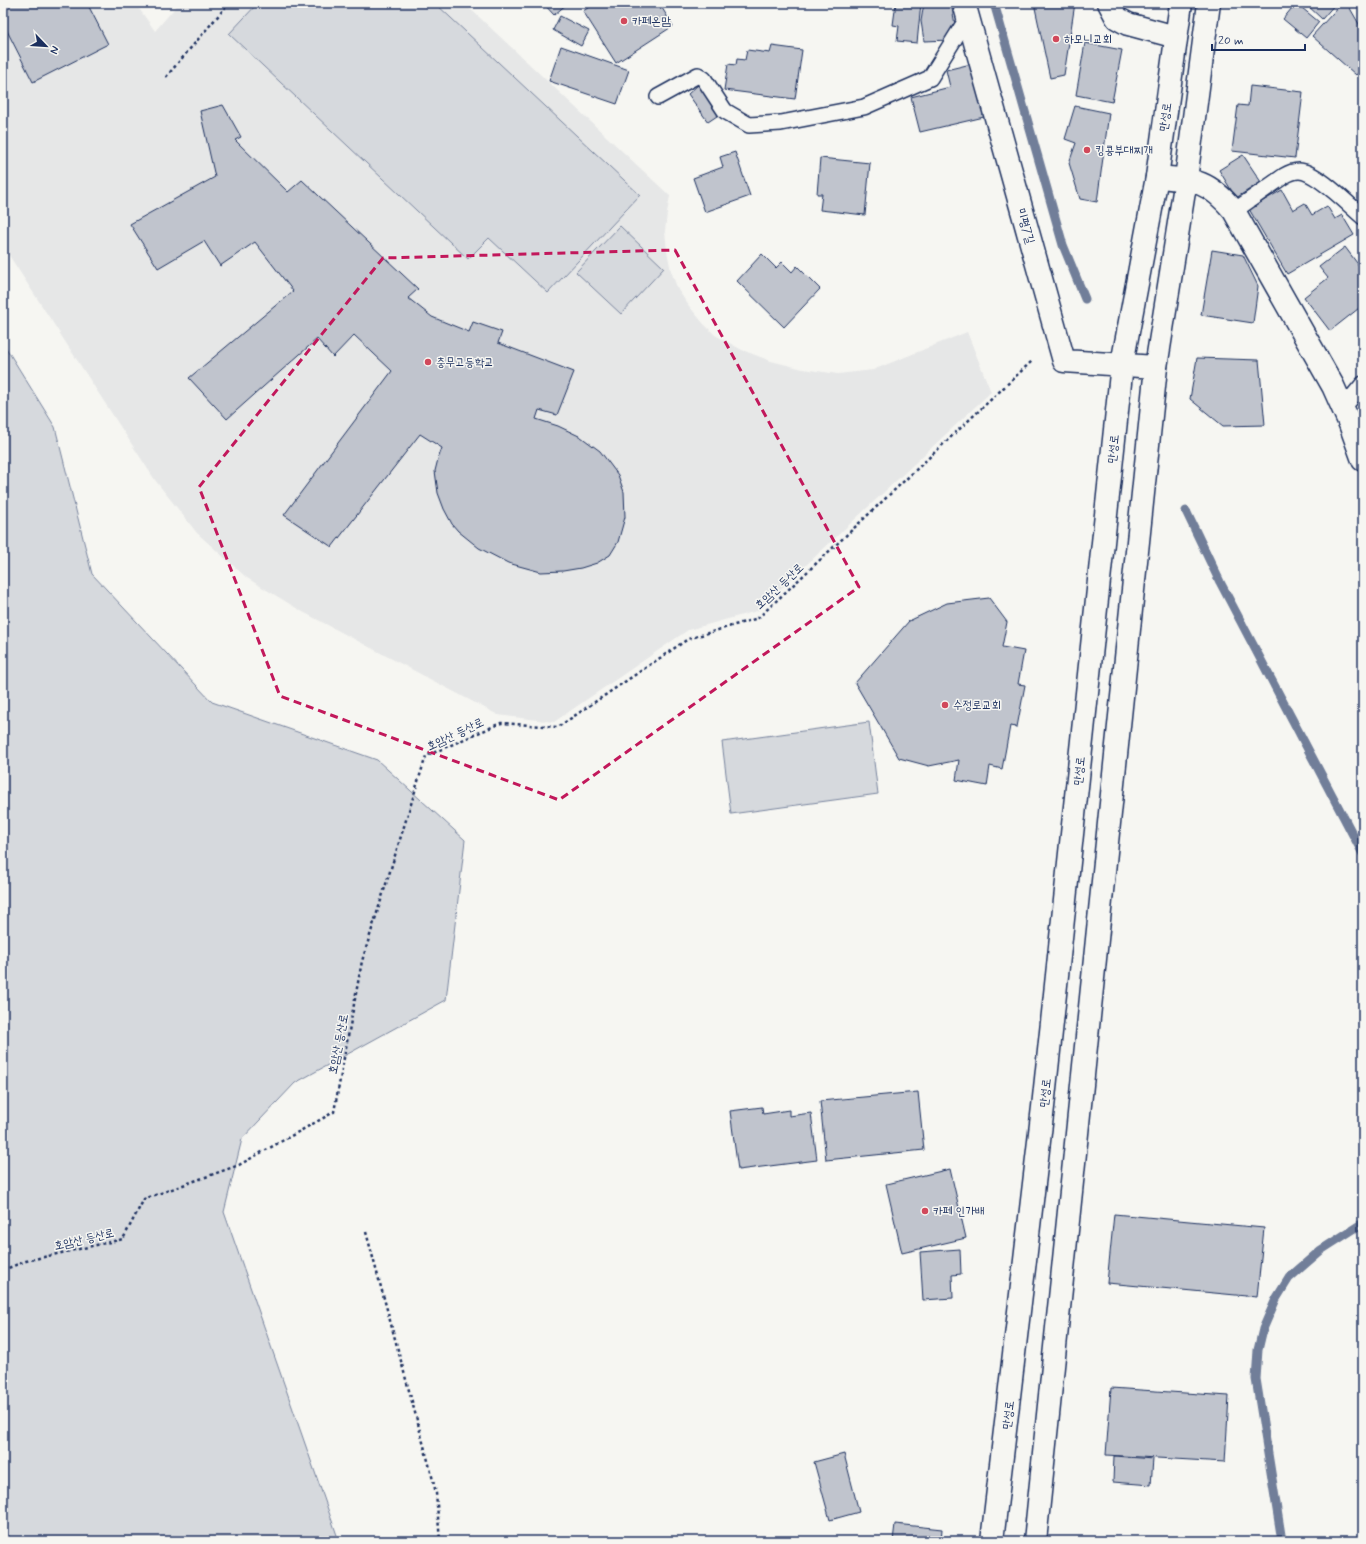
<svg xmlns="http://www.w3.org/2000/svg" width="1366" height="1544" font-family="Mynerve,'Poor Story',sans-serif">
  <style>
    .built { fill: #e6e7e7 }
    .green { fill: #d6d9dd; stroke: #78849e }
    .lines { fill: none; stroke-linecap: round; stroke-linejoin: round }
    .stream { stroke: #717e99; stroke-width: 9 }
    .building { fill: #c0c4cd; stroke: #1b2f5e }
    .lane-casing { stroke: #1b2f5e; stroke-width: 18 }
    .street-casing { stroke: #1b2f5e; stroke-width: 25 }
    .secondary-casing { stroke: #1b2f5e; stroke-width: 25 }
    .path { stroke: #1b2f5e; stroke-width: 2.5; stroke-dasharray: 3 3; stroke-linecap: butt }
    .lane { stroke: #f6f6f2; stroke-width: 15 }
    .street { stroke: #f6f6f2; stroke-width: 22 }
    .secondary { stroke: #f6f6f2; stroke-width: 22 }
    .marked { fill: none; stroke: #c2185b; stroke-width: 3; stroke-dasharray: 8 5; stroke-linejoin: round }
    .poi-dot { fill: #d1495b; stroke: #f6f6f2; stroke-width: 1.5 }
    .labels { text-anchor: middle; stroke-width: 3; stroke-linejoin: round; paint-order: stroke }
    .poi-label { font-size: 12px; fill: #1b2f5e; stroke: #f6f6f2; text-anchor: start }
    .street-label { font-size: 12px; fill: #1b2f5e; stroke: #f6f6f2 }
  </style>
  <rect width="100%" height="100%" fill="#f6f6f2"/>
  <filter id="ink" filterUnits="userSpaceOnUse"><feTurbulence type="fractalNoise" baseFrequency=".025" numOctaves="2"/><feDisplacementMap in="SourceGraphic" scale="8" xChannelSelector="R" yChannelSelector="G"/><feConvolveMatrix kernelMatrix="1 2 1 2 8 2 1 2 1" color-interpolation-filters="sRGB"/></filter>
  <g filter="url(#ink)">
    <polygon class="built" points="3,3 135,3 155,31 179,3 464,3 670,196 667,213 665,231 667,251 671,271 678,290 689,306 703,323 715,335 742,350 771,361 803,369 838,374 873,370 967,332 991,392 757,611 688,630 554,722 498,715 303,612 247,578 197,533 155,480 3,246"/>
    <g class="green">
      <polygon points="258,3 435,3 640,195 548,293 489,238 468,259 229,34"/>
      <polygon points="620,226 664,268 621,314 576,272"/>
      <polygon points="3,343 55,427 92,574 212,702 377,760 465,840 446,1000 295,1083 242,1139 224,1212 339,1541 3,1541"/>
      <polygon points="869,722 878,794 731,814 722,742"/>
    </g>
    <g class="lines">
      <g class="stream">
        <polyline points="994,3 1063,245 1085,299"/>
        <polyline points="1186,511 1220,582 1363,854"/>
        <polyline points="1282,1541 1256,1379 1258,1350 1263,1329 1276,1299 1289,1278 1321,1250 1363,1223"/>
      </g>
    </g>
    <g class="building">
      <polygon points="3,3 87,3 108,44 33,82 3,23"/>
      <polygon points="543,3 568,3 554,15"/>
      <polygon points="596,3 644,3 647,7 653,3 659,3 673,26 616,63 583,11"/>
      <polygon points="896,3 921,3 917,43 897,41 899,26 893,25"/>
      <polygon points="924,3 951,3 956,30 950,40 924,41 921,21"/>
      <polygon points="1034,3 1075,3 1064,75 1050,78"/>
      <polygon points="1296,3 1319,22 1306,38 1283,19"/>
      <polygon points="1307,3 1336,3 1322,19 1306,4"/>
      <polygon points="1342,3 1347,3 1363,31 1363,68 1356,75 1312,36"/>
      <polygon points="560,16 589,31 581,46 553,30"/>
      <polygon points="1085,43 1122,50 1112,102 1076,95"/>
      <polygon points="561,46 629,70 617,104 549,81"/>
      <polygon points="772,46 802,50 795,99 724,90 728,64 736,65 737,59 745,60 747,50 770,53"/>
      <polygon points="971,64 984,117 920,132 911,97 950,87 946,70"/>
      <polygon points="698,85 720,114 708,122 688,94"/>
      <polygon points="1250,86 1303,92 1295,158 1232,151 1238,105 1248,106"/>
      <polygon points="223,105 241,137 235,140 288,192 302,180 418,289 408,298 432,317 469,332 473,322 502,332 498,343 574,372 557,415 539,410 536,419 558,426 581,437 600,451 618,475 624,492 625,517 618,542 610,555 597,563 581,568 563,571 541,572 508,563 479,548 458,531 452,524 444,509 438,493 435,471 438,459 442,448 420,434 332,547 284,515 392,371 354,335 333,357 317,339 227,419 189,378 293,291 255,242 220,266 204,241 158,268 130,224 215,177 200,111"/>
      <polygon points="1075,106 1109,113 1097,202 1080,199 1069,163 1076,143 1065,139"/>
      <polygon points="735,152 750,196 705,212 693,178 723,167 720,157"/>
      <polygon points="1243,155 1261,182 1236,198 1219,170"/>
      <polygon points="820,158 870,163 865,215 820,210 822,194 817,194"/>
      <polygon points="1282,190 1293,210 1305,203 1312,215 1327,206 1335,219 1342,215 1354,235 1287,274 1249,209"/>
      <polygon points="1345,247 1363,271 1363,305 1330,331 1304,297 1328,278 1319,267"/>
      <polygon points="1212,250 1243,255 1258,286 1253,323 1201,315"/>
      <polygon points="762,254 776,268 782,262 792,272 797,266 820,289 784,327 737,281"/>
      <polygon points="1197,358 1259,360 1265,425 1223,426 1190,399"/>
      <polygon points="989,598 1007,622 1002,647 1024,651 1018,684 1025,685 1017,727 1010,726 1002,769 990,766 987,786 956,780 959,760 929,766 899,758 855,683 909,621 947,603"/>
      <polygon points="918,1092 924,1150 826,1160 820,1101"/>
      <polygon points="762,1107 763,1114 789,1110 789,1116 811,1113 817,1160 738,1170 730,1111"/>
      <polygon points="950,1169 966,1238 902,1253 886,1184"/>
      <polygon points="1114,1214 1264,1228 1257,1297 1107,1283"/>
      <polygon points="960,1249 961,1274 952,1275 953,1298 923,1300 920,1252"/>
      <polygon points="1111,1388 1229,1396 1225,1462 1106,1455"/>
      <polygon points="844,1454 859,1512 830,1520 814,1462"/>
      <polygon points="1114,1456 1153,1459 1151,1485 1113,1482"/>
      <polygon points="895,1524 942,1529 941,1541 893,1541"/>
    </g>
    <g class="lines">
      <defs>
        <g id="lane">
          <polyline points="658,97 698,75 704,79 725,111 749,125 781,123 864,107 930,78 968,17"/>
          <path d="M1234 211 1284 176C1289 173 1294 171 1299 171 1316 171 1349 205 1363 217"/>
          <polyline points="1343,408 1363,384"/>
        </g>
        <g id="street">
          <polyline points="964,3 1064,361 1156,367"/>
          <polyline points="1109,3 1117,18 1128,24 1176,37"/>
          <path d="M1157 177C1195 180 1208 180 1234 211L1333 386 1350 424 1363 460"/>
        </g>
        <g id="secondary">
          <polyline points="992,1541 1043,1107 1122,364 1157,177 1181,3"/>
          <polyline points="1035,1541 1156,367 1186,179 1209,3"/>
        </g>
      </defs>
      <use href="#lane" class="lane-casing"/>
      <use href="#street" class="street-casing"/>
      <use href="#secondary" class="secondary-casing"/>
      <g class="path">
        <polyline points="166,77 229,3"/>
        <polyline points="366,1232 430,1468 436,1493 440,1541"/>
        <polyline points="3,1270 26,1261 123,1239 144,1199 239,1165 334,1112 362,961 426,756 501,723 558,727 688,639 758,618 1032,361"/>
      </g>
      <use href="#lane" class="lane"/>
      <use href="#street" class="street"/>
      <use href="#secondary" class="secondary"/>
    </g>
  </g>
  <path class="marked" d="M675 250 859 587 559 800 280 696 199 487 383 258Z"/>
  <g class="poi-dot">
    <circle cx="624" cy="21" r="4"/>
    <circle cx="1056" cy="39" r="4"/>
    <circle cx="1087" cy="150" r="4"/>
    <circle cx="428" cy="362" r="4"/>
    <circle cx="945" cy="705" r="4"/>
    <circle cx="925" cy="1211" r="4"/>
  </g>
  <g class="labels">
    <g class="poi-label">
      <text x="632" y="25">카페온맘</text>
      <text x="1064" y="43">하모니교회</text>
      <text x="1095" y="154">킹콩부대찌개</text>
      <text x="436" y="366">충무고등학교</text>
      <text x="953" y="709">수정로교회</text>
      <text x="933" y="1215">카페 인가배</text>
    </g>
    <g class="street-label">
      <text transform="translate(1165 117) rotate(-82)" y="4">만성로</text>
      <text transform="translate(1026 226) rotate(74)" y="4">미평7길</text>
      <text transform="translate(1113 449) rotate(-84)" y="4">만성로</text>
      <text transform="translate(779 586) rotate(-43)" y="4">호암산 등산로</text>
      <text transform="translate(455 734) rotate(-25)" y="4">호암산 등산로</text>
      <text transform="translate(1079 771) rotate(-84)" y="4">만성로</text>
      <text transform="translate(338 1044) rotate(-79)" y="4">호암산 등산로</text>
      <text transform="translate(1045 1093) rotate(-84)" y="4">만성로</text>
      <text transform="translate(84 1239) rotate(-13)" y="4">호암산 등산로</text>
      <text transform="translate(1008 1415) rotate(-83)" y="4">만성로</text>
    </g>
  </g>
  <rect width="1366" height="1544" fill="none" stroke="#f6f6f2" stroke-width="16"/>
  <rect x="8" y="8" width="1350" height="1528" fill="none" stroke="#1b2f5e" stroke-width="1.5" filter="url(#ink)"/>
  <g transform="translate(46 46) rotate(115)" stroke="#f6f6f2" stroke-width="3" paint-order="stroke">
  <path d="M0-3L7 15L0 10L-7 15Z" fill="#1b2f5e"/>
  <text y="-6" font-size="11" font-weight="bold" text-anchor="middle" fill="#1b2f5e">N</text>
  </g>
  <path d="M1212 44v6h93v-6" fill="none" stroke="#1b2f5e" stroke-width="2"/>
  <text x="1218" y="44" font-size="12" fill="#1b2f5e" stroke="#f6f6f2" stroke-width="3" paint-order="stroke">20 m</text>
</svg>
